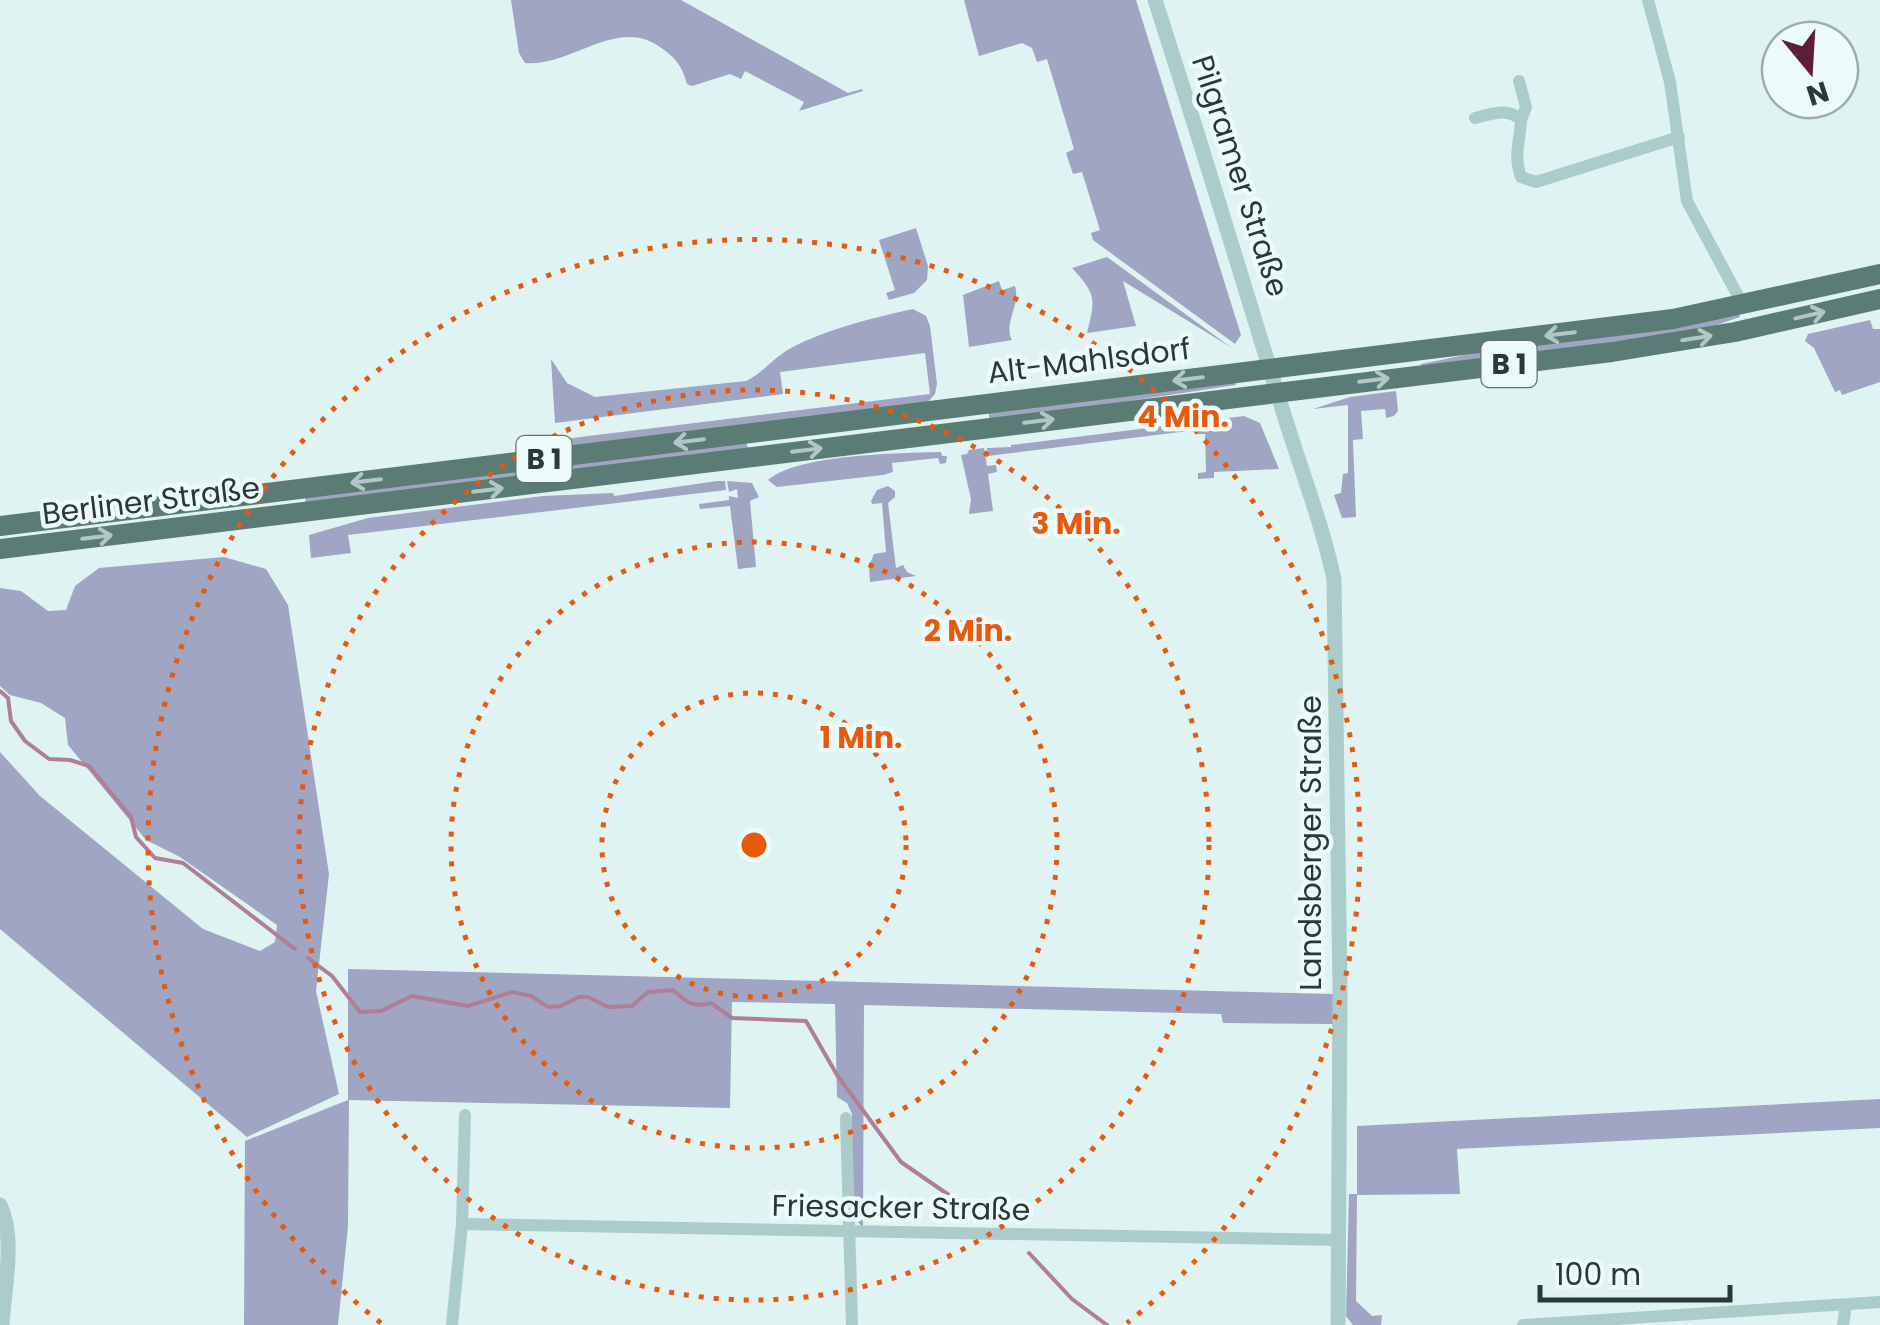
<svg xmlns="http://www.w3.org/2000/svg" width="1880" height="1325" font-family="Poppins,sans-serif">
  <style>
    .green { fill: #9fa5c2 }
    .lines { fill: none; stroke-linecap: round; stroke-linejoin: round }
    .stream { stroke: #b07e96; stroke-width: 4 }
    .minor { stroke: #abccca; stroke-width: 12 }
    .tertiary { stroke: #abccca; stroke-width: 15 }
    .primary { stroke: #5b7b75; stroke-width: 20 }
    .oneway { stroke: #b2c7c5 }
    .ring { fill: none; stroke: #e8590c; stroke-width: 5; stroke-dasharray: 5 10 }
    .labels { text-anchor: middle; stroke-width: 9; stroke-linejoin: round; paint-order: stroke }
    .shield { fill: #ecfafa; stroke: #647371; stroke-width: 2.5 }
    .shield-label { font-size: 28px; font-weight: bold; fill: #2a3936 }
    .street-label { font-size: 30px; fill: #2a3936; stroke: #ecfafa }
    .centre { fill: #e8590c; stroke: #ecfafa; stroke-width: 5 }
    .ring-label { font-size: 30px; text-anchor: middle; font-weight: bold; fill: #e8590c; stroke: #ecfafa; stroke-width: 9; stroke-linejoin: round; paint-order: stroke }
  </style>
  <rect width="100%" height="100%" fill="#dff3f3"/>
  <g class="green">
    <path d="M511 0H681L848 93 862 89 863 91 799 111 804 102 745 71 741 79 730 74 692 86 687 84C682 66 676 58 660 47 617 16 571 67 525 63L519 53Z"/>
    <polygon points="964,0 1136,0 1241,335 1235,344 1093,240 1091,233 1100,230 1082,172 1073,174 1066,153 1074,149 1047,59 1037,62 1032,48 1022,43 979,56"/>
    <polygon points="916,228 928,266 927,280 914,293 889,300 886,293 895,290 879,240"/>
    <path d="M1107 257 1232 348 1123 281 1136 326 1087 333C1096 299 1096 294 1072 268Z"/>
    <path d="M999 281 1002 290 1015 286C1021 305 1003 323 1012 340L969 347 963 295Z"/>
    <path d="M913 309 926 316 930 326 937 384 935 394 927 403 558 451 556 440 930 394 925 353 780 372 783 394 555 423 551 359 567 383 595 397 746 381C763 373 774 357 791 348 824 330 876 317 913 309Z"/>
    <polygon points="1739,314 1740,317 1702,330 1421,368 1421,364 1489,350"/>
    <polygon points="1870,320 1873,329 1880,329 1880,382 1842,395 1840,390 1835,392 1814,348 1805,341 1808,334"/>
    <polygon points="1234,380 1236,385 990,422 988,411"/>
    <polygon points="1396,391 1398,411 1394,416 1386,418 1385,409 1361,411 1363,439 1353,440 1356,517 1342,518 1334,495 1341,493 1343,474 1348,473 1348,405 1313,409 1350,397"/>
    <polygon points="1244,416 1260,423 1279,469 1214,472 1214,478 1198,479 1198,473 1206,472 1205,434 1197,434 1196,430 988,456 987,448 1011,447 1011,445"/>
    <polygon points="746,441 748,448 306,505 305,496"/>
    <polygon points="984,448 987,466 996,465 997,472 988,474 993,511 969,514 971,499 961,455 967,454 969,450"/>
    <path d="M941 452 942 456H947L946 463 940 464 938 458 892 463 893 472 883 475 777 487 768 480C799 454 899 453 941 452Z"/>
    <polygon points="717,481 725,481 726,490 348,535 351,553 311,558 309,535 368,518 543,496 613,493 614,496"/>
    <polygon points="727,481 752,483 759,497 750,501 756,567 738,569 730,506 700,509 699,504 729,500 729,496 738,498 737,489 729,492"/>
    <polygon points="888,486 895,491 895,497 888,503 896,568 903,565 907,572 916,576 870,582 869,566 874,554 886,552 882,503 872,504 871,501 877,490"/>
    <polygon points="224,557 266,569 288,605 329,874 316,991 339,1094 247,1137 0,929 0,752 40,796 203,929 260,951 275,942 277,925 180,857 146,840 68,745 65,718 41,703 10,695 0,686 0,588 21,591 48,611 66,610 75,586 99,568"/>
    <polygon points="348,969 1333,994 1333,1024 1223,1023 1221,1014 864,1005 863,1228 852,1215 852,1114 847,1103 837,1097 835,1004 732,1002 730,1108 349,1100 348,1226 338,1325 244,1325 245,1141 348,1100"/>
    <polygon points="1880,1099 1880,1128 1457,1149 1460,1194 1357,1195 1356,1301 1372,1316 1382,1315 1381,1325 1353,1325 1346,1316 1349,1194 1357,1194 1357,1126"/>
  </g>
  <g class="lines">
    <g class="stream">
      <polyline points="0,691 8,698 11,721 25,741 49,759 70,760 89,766 131,817 136,837 155,858 183,863 295,949"/>
      <path d="M308 958 332 976 360 1012 381 1011 412 996 468 1006 512 992 531 996 548 1007 561 1006 579 997H588L608 1007 632 1006 648 992 673 990C686 1002 693 1008 711 1003L732 1018 806 1021 837 1075 901 1162 985 1220"/>
      <polyline points="1029,1253 1072,1299 1107,1325"/>
    </g>
    <g class="minor">
      <polyline points="1648,0 1670,82 1687,201 1737,294 1741,306"/>
      <polyline points="1519,81 1526,107 1521,120"/>
      <path d="M1475 118C1492 114 1507 107 1521 120 1520 143 1513 154 1521 177L1536 182 1679 137"/>
      <polyline points="846,1118 852,1325"/>
      <polyline points="462,1224 1339,1240"/>
      <polyline points="452,1325 462,1224 465,1115"/>
      <polyline points="1523,1325 1880,1302"/>
      <polyline points="1843,1325 1846,1305"/>
    </g>
    <g class="tertiary">
      <path d="M1155 0C1200 139 1242 279 1285 418 1302 472 1322 524 1334 579L1340 990 1338 1325"/>
      <path d="M0 1205C16 1239 4 1288 2 1325"/>
    </g>
    <g class="primary">
      <polyline points="0,526 1673,319 1880,274"/>
      <polyline points="0,549 1612,352 1735,332 1880,299"/>
    </g>
  </g>
  <defs><path id="oneway-shaft" d="M-6 0H5M1.5-3L5.5 0L1.5 3" fill="none" stroke-width="1.6" stroke-linecap="round" stroke-linejoin="round" transform="scale(2.5)"/></defs>
  <g class="oneway">
    <use href="#oneway-shaft" transform="translate(1810 315) rotate(-13)"/>
    <use href="#oneway-shaft" transform="translate(1560 334) rotate(173)"/>
    <use href="#oneway-shaft" transform="translate(1697 338) rotate(-9)"/>
    <use href="#oneway-shaft" transform="translate(1188 379) rotate(173)"/>
    <use href="#oneway-shaft" transform="translate(1374 380) rotate(-7)"/>
    <use href="#oneway-shaft" transform="translate(1039 421) rotate(-7)"/>
    <use href="#oneway-shaft" transform="translate(689 441) rotate(173)"/>
    <use href="#oneway-shaft" transform="translate(807 450) rotate(-7)"/>
    <use href="#oneway-shaft" transform="translate(366 481) rotate(173)"/>
    <use href="#oneway-shaft" transform="translate(488 490) rotate(-7)"/>
    <use href="#oneway-shaft" transform="translate(97 537) rotate(-7)"/>
  </g>
  <g class="ring">
    <circle cx="754" cy="845" r="152"/>
    <circle cx="754" cy="845" r="303"/>
    <circle cx="754" cy="845" r="455"/>
    <path d="M381 1323A606 606 0 1 1 1127 1323"/>
  </g>
  <g class="labels">
    <g class="shield">
      <rect x="1481.5" y="341" width="55" height="46" rx="8"/>
      <rect x="516.5" y="436" width="55" height="46" rx="8"/>
    </g>
    <g class="shield-label">
      <text x="1509" y="374">B 1</text>
      <text x="544" y="469">B 1</text>
    </g>
    <g class="street-label">
      <text transform="translate(1240 176) rotate(72)" y="10">Pilgramer Straße</text>
      <text transform="translate(1089 361) rotate(-7)" y="10">Alt-Mahlsdorf</text>
      <text transform="translate(151 501) rotate(-7)" y="10">Berliner Straße</text>
      <text transform="translate(1311 843) rotate(-90)" y="10">Landsberger Straße</text>
      <text transform="translate(901 1208) rotate(1)" y="10">Friesacker Straße</text>
    </g>
  </g>
  <circle cx="754" cy="845" r="15" class="centre"/>
  <g class="ring-label">
    <text x="1183" y="427">4 Min.</text>
    <text x="1076" y="534">3 Min.</text>
    <text x="968" y="641">2 Min.</text>
    <text x="861" y="748">1 Min.</text>
  </g>
  <g transform="translate(1810 70) rotate(162)"><circle r="48" fill="#ecfafa" stroke="#9eadac" stroke-width="2.5"/>
  <path d="M0-8L18 38L0 25L-18 38Z" fill="#5b1f3a"/>
  <text y="-15" font-size="28" font-weight="bold" text-anchor="middle" fill="#2a3936">N</text>
  </g>
  <path d="M1540 1285v15h190v-15" fill="none" stroke="#2a3936" stroke-width="5"/>
  <text x="1555" y="1285" font-size="30" fill="#2a3936" stroke="#ecfafa" stroke-width="8" paint-order="stroke">100 m</text>
</svg>
